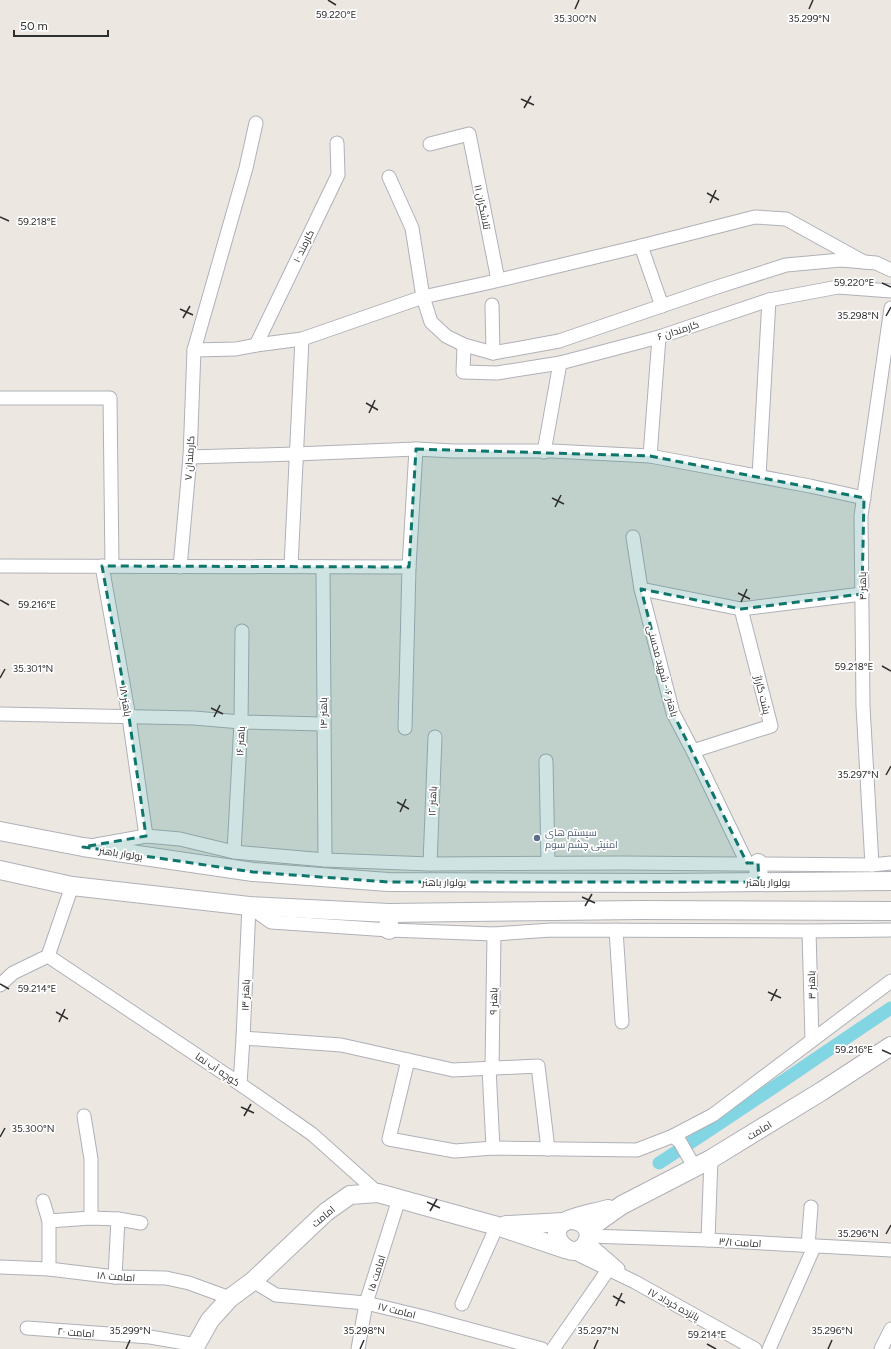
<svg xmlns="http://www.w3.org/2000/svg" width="891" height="1349" font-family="Figtree,Cairo,sans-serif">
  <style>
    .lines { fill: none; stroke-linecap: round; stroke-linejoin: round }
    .canal { stroke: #82d5e3; stroke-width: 13 }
    .street-casing { stroke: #afb1b8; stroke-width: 15 }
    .secondary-casing { stroke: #afb1b8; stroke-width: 20 }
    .street { stroke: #fff; stroke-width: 13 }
    .secondary { stroke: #fff; stroke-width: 18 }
    .marked { fill: #0f766e; fill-opacity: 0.2; stroke: #0f766e; stroke-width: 3; stroke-dasharray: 8 5; stroke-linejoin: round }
    .ticks { fill: none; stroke: #2e2e2e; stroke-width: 1.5 }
    .service-dot { fill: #5c6f8a; stroke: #fff; stroke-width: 1.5 }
    .labels { text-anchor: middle; stroke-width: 3.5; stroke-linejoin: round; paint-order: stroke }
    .street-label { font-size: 10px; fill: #2e2e2e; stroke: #fff }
    .service-label { font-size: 10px; fill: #4e5e75; stroke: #fff; text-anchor: start }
    .ticks-label { font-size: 10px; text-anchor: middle; fill: #2e2e2e; stroke: #fff; stroke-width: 3.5; stroke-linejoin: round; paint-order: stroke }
  </style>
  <rect width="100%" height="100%" fill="#ede7e2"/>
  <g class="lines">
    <path class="canal" d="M659 1163C738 1113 814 1059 891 1008"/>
    <defs>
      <g id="street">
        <polyline points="430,144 469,134 498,280"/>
        <polyline points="389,177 412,228 423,297 431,322 446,336 464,345 463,372 497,373 560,363 659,337 769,300 838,287 891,291"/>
        <polyline points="641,246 662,306"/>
        <polyline points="492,305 493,353"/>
        <polyline points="256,345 338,175 337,143"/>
        <polyline points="464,345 493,353 559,341 714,288 786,265 841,260 876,263 891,270"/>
        <polyline points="194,350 236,349 256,345 302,339 423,297 487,283 641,246 755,217 786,219 864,262"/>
        <polyline points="0,398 110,398 112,566"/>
        <polyline points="544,452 560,363"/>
        <polyline points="650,456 659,337"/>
        <polyline points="190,457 295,454 416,449 453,451 552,451 650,456 810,486 864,498"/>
        <polyline points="759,476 769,300"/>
        <polyline points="633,537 641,589 673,713 693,751 747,863"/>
        <polyline points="0,566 409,567"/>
        <polyline points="102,566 129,717 146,836"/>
        <polyline points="291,566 302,339"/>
        <polyline points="180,567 190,457 194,350 246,168 256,123"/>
        <polyline points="323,567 325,860"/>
        <polyline points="641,589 741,609 862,594"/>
        <polyline points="0,714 194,718 241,722 323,724"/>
        <polyline points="405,728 409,567 416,449"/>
        <polyline points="693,751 771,726 741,609"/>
        <polyline points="546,761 548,863"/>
        <polyline points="96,845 146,836 180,839 234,852 325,860 430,864 623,863 872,865 891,863"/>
        <polyline points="234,852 241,722 242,631"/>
        <polyline points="430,864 435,737"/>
        <polyline points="872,865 863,706 861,516 891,308"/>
        <polyline points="249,906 271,922 389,930 494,934 551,930 809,931 891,930"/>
        <polyline points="616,930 622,1022"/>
        <polyline points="809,931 812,1040"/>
        <polyline points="48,956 240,1084 312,1134 378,1193"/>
        <polyline points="0,985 13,973 48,956 72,886"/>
        <polyline points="243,1038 341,1045 453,1070 538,1066 548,1149"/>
        <polyline points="408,1060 389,1139 455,1151 493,1148 637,1150 673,1136 713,1115 891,981"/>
        <polyline points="489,1068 493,1148"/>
        <polyline points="492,1068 494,934"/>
        <polyline points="240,1084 243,1038 249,906"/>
        <polyline points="84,1116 91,1159 91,1218"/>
        <polyline points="673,1136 680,1142 695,1168"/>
        <polyline points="43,1201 49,1221 49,1269"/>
        <polyline points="49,1221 91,1218 118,1219 141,1223"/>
        <polyline points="589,1236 708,1240 891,1250"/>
        <polyline points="708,1240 711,1159"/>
        <polyline points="587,1242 618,1269"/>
        <polyline points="808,1246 811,1207"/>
        <polyline points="571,1251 635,1282 755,1349"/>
        <polyline points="0,1267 49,1269 115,1277 166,1278 189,1283 230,1298"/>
        <polyline points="115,1277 118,1219"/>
        <polyline points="253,1281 276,1295 366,1303 424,1317 542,1349"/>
        <polyline points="462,1304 497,1226"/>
        <polyline points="27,1328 150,1337 196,1345"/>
        <polyline points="358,1349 366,1303 399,1199"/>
        <polyline points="553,1349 608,1270"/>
        <polyline points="769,1349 814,1247"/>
        <polyline points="881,1349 891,1329"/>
      </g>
      <g id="secondary">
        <polyline points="0,831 83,847 253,872 388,882 665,883 891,881"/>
        <polyline points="758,863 759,882"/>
        <polyline points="0,870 72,886 249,906 389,913 641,910 891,911"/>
        <polyline points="389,930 389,913"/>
        <path d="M570 1220C582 1220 593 1229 587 1242 574 1267 541 1233 566 1221 579 1215 594 1213 608 1209"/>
        <polyline points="506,1225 564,1222"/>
        <polyline points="588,1229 622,1205 711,1159 822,1091 891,1046"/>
        <polyline points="195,1349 196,1345 210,1320 230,1298 253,1281 326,1212 350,1195 378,1193 497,1226 565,1249"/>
      </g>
    </defs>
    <use href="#street" class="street-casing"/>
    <use href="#secondary" class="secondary-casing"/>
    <use href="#street" class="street"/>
    <use href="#secondary" class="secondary"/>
  </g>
  <path class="marked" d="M416 449 650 456 864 498 862 594 741 609 641 589 673 713 747 863H758L759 882H388L253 872 83 847 146 836 129 717 102 566 409 567Z"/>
  <path class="ticks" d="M328 0 336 5M575 9 579 0M809 9 813 0M521 99 534 105M524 108 531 96M707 193 719 200M710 203 716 190M0 217 9 221M882 283 891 287M180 309 193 315M886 316 891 307M183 318 190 306M366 403 378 410M369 413 375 400M552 498 564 504M555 507 561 495M738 593 750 599M0 600 9 605M741 602 747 589M882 666 891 671M0 678 5 669M211 708 223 714M214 717 220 705M886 775 891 766M397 802 409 809M400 812 406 799M582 897 595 903M585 906 592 894M0 984 9 989M768 992 781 998M771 1001 777 989M56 1012 68 1019M59 1022 65 1009M882 1050 891 1054M241 1107 254 1113M244 1116 251 1104M0 1137 5 1128M427 1202 440 1208M430 1211 437 1199M886 1234 891 1225M613 1296 625 1303M616 1306 622 1293M707 1344 716 1349M126 1349 130 1340M360 1349 364 1340M594 1349 598 1340M828 1349 832 1340"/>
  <circle class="service-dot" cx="537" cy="838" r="4"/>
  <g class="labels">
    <g class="street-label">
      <text transform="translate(483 207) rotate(78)" y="4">تلاشگران ۱۱</text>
      <text transform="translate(303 246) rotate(-64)" y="4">کارمند ۱۰</text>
      <text transform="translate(678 330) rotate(-18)" y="4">کارمندان ۶</text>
      <text transform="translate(189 458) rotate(-86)" y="4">کارمندان ۷</text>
      <text transform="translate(862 586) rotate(-91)" y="4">باهنر ۴</text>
      <text transform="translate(663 671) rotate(75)" y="4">باهنر ۶ - شهید محسنی</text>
      <text transform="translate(763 695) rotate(76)" y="4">پشت گاراژ</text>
      <text transform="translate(126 701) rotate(80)" y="4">باهنر ۱۸</text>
      <text transform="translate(323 713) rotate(-91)" y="4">باهنر ۱۴</text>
      <text transform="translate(240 741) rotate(-87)" y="4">باهنر ۱۶</text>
      <text transform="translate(432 801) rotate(-88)" y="4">باهنر ۱۲</text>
      <text transform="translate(121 853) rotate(9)" y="4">بولوار باهنر</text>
      <text x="444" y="886">بولوار باهنر</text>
      <text x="768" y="886">بولوار باهنر</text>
      <text transform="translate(811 985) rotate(-92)" y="4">باهنر ۳</text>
      <text transform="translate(245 995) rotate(-88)" y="4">باهنر ۱۳</text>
      <text transform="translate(493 1001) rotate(-89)" y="4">باهنر ۹</text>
      <text transform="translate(218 1069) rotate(34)" y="4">کوچه آب نما</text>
      <text transform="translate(759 1130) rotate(-31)" y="4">امامت</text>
      <text transform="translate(323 1216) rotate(-40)" y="4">امامت</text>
      <text transform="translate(740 1242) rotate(3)" y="4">امامت ۳/۱</text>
      <text transform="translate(376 1273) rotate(-72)" y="4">امامت ۱۵</text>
      <text transform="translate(116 1276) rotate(4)" y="4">امامت ۱۸</text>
      <text transform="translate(674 1304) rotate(29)" y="4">پانزده خرداد ۱۷</text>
      <text transform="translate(397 1310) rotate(14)" y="4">امامت ۱۷</text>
      <text transform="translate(76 1332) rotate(4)" y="4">امامت ۲۰</text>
    </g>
    <g class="service-label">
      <text x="545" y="836">سیستم های<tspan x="545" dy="12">امنیتی چشم سوم</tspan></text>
    </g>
  </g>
  <g class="ticks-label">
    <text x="336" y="18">59.220°E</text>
    <text x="575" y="22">35.300°N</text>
    <text x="809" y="22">35.299°N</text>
    <text x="37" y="225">59.218°E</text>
    <text x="854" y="286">59.220°E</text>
    <text x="858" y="319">35.298°N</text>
    <text x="37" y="608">59.216°E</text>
    <text x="854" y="670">59.218°E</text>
    <text x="33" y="672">35.301°N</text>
    <text x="858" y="778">35.297°N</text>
    <text x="37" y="992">59.214°E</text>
    <text x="854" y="1053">59.216°E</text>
    <text x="33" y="1132">35.300°N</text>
    <text x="858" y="1237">35.296°N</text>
    <text x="130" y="1334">35.299°N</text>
    <text x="364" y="1334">35.298°N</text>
    <text x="598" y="1334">35.297°N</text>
    <text x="832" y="1334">35.296°N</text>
    <text x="707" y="1338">59.214°E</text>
  </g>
  <path d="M14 30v6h94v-6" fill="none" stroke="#2e2e2e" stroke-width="2"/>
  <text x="20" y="30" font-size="12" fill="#2e2e2e" stroke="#ffffff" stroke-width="3" paint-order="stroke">50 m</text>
</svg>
